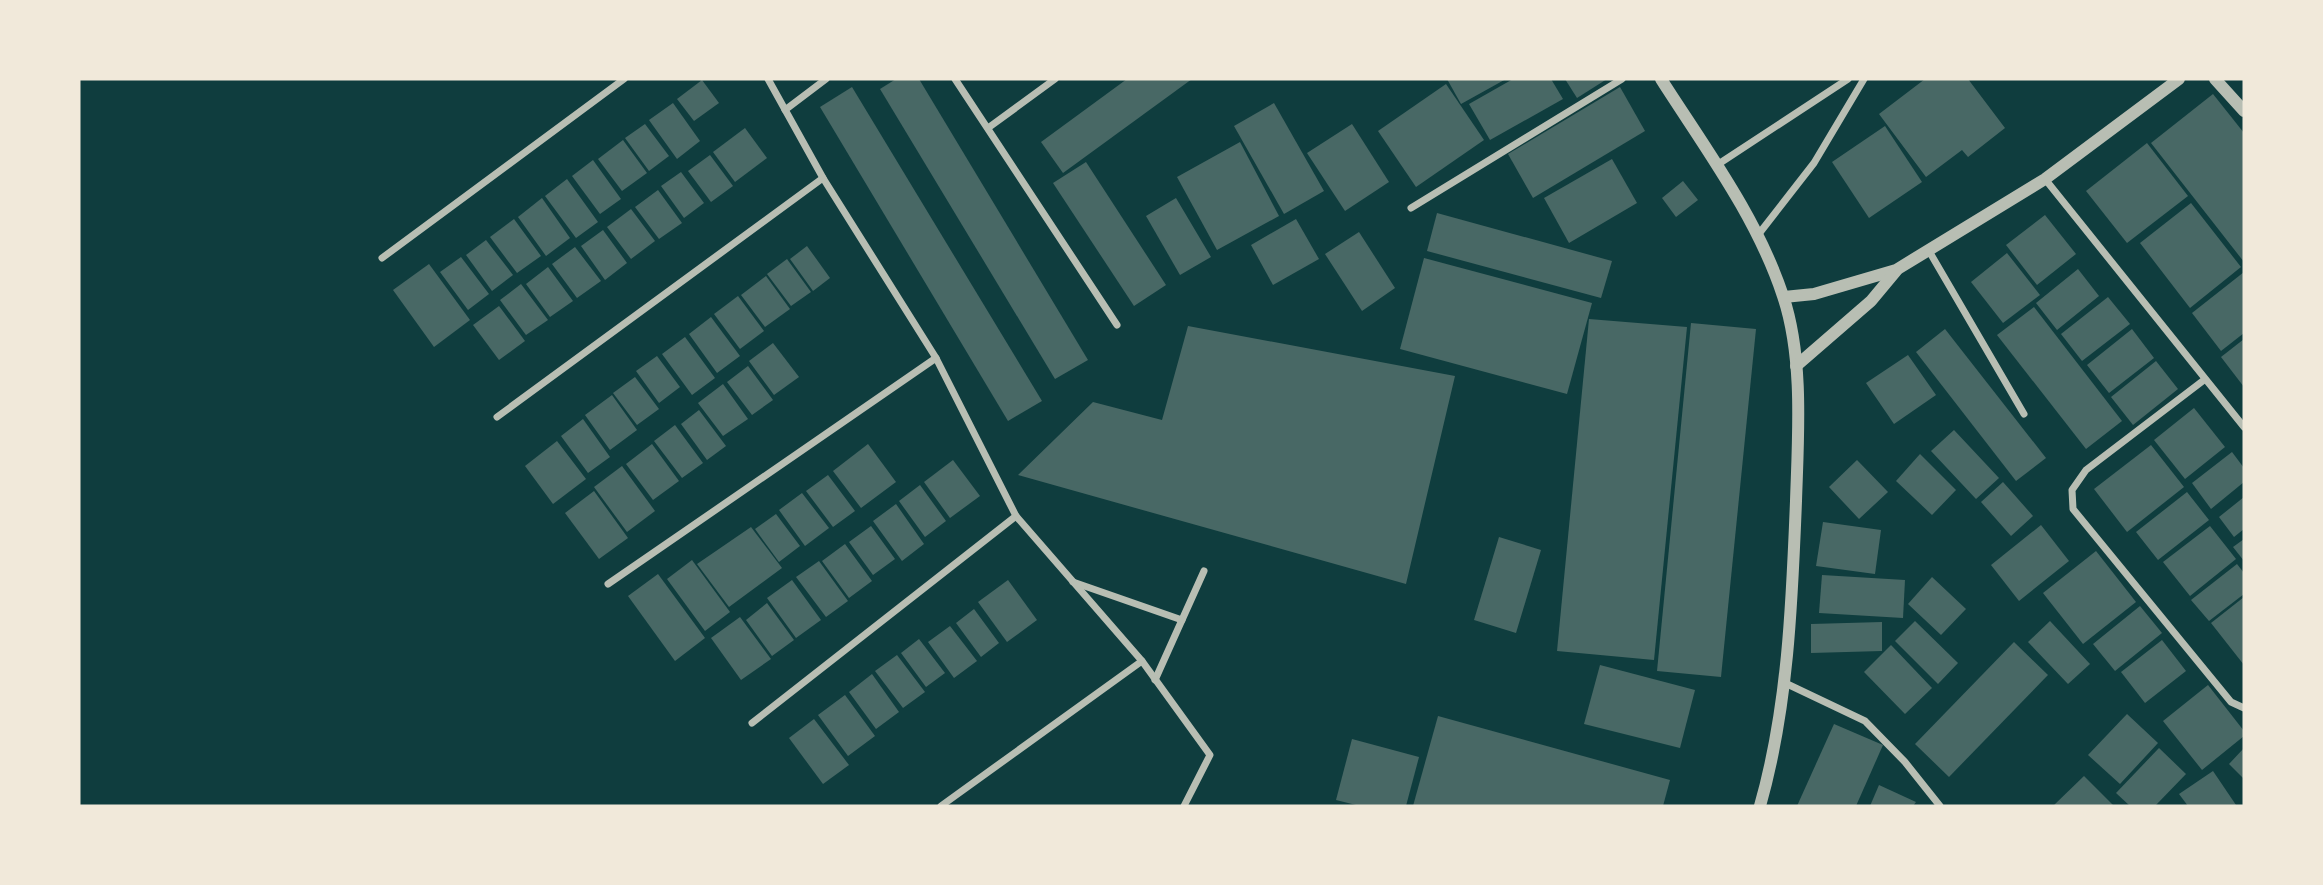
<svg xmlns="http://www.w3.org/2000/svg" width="2323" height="885" font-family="'Public Sans',sans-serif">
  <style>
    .building { fill: #486865 }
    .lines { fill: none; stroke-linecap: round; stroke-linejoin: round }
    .minor { stroke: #b8beb3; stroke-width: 7 }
    .tertiary { stroke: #b8beb3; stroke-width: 12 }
  </style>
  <rect width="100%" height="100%" fill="#0f3d3e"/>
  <g class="building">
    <polygon points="896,79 919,79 1088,360 1055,379 880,89"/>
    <polygon points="1127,79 1192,79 1063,173 1041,142"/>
    <polygon points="1447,79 1506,79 1461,104"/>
    <polygon points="1513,79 1551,79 1563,99 1490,140 1469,104"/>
    <polygon points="1565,79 1607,79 1577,98"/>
    <polygon points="1925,79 1968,79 2005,128 1968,157 1962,150 1926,177 1879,114"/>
    <polygon points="702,80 719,103 694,121 677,99"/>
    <polygon points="1446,84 1484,140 1416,187 1378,131"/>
    <polygon points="852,87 1042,401 1008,421 820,107"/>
    <polygon points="1620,87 1645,131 1533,198 1508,154"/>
    <polygon points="2213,94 2244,133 2244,262 2151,143"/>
    <polygon points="673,103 700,141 677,159 649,120"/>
    <polygon points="1274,103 1324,191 1284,214 1234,126"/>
    <polygon points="645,124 669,156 649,171 625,138"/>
    <polygon points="1352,124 1389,182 1345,211 1307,153"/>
    <polygon points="1885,126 1922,182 1869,218 1832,162"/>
    <polygon points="745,128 767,158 735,182 713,152"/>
    <polygon points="623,140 647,173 622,191 598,159"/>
    <polygon points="1240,142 1279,216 1217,250 1177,177"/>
    <polygon points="2147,143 2188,196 2127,243 2086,191"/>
    <polygon points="710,155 733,186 711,202 688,171"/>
    <polygon points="1612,159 1637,203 1569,243 1544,198"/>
    <polygon points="593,160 621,199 600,214 572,176"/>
    <polygon points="1086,162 1166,285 1134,306 1053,183"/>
    <polygon points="681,172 704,203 684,218 661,186"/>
    <polygon points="567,179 598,222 576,238 545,196"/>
    <polygon points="1683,181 1698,200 1676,217 1662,198"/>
    <polygon points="658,190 682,223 659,239 635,207"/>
    <polygon points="542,198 570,238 546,256 518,217"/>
    <polygon points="1176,198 1211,257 1180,275 1146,216"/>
    <polygon points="2191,203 2241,267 2190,308 2140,243"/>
    <polygon points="631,209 655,241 631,259 607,227"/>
    <polygon points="1437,213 1612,261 1601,298 1427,251"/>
    <polygon points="2045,215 2076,254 2037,285 2006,245"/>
    <polygon points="514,219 541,256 517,273 490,237"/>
    <polygon points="1296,219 1319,259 1273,285 1251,245"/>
    <polygon points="603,230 627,263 605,280 581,246"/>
    <polygon points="1359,232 1395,288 1362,311 1325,254"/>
    <polygon points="486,240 513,275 492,291 466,255"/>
    <polygon points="807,246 830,278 813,291 790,259"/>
    <polygon points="575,247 601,281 577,298 552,264"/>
    <polygon points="2007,253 2040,295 2003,323 1971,282"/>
    <polygon points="461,257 489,294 468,310 440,272"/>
    <polygon points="1424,258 1592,303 1567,394 1400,349"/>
    <polygon points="787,259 811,292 791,306 767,274"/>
    <polygon points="429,264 470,320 434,347 393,290"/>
    <polygon points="548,267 573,301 550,317 526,284"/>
    <polygon points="2078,269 2099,296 2057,330 2036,303"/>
    <polygon points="2244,272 2244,333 2221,351 2192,313"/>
    <polygon points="766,276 790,309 765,327 741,295"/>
    <polygon points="521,284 548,320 526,335 500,300"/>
    <polygon points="738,296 764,331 740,349 714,314"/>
    <polygon points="2108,297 2130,324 2082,361 2061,334"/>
    <polygon points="499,306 525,341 499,360 473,325"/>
    <polygon points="2034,307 2122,421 2086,449 1997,335"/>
    <polygon points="711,317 740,356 717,373 689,334"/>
    <polygon points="1589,319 1687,327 1654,660 1557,651"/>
    <polygon points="1691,323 1756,329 1721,677 1657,671"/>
    <polygon points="1188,326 1455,376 1406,584 1018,475 1093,402 1162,420"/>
    <polygon points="1945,329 2046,458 2016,481 1916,352"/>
    <polygon points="2132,329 2154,358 2109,393 2087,365"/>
    <polygon points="685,337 715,378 692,395 662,354"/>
    <polygon points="2244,339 2244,387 2221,357"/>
    <polygon points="773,343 799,377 774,395 749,361"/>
    <polygon points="1908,355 1936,395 1894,424 1866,383"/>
    <polygon points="657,356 680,387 659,403 636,371"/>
    <polygon points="2156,361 2178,389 2133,425 2111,397"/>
    <polygon points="748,366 773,400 752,415 727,382"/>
    <polygon points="635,377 659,409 637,425 613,393"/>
    <polygon points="723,384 748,419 723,436 698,403"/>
    <polygon points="612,395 637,430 610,450 585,415"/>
    <polygon points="2194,408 2225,447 2185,479 2154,440"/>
    <polygon points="699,410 726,446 707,460 681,424"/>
    <polygon points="583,419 610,457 588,473 561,436"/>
    <polygon points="675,425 703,463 682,478 654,441"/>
    <polygon points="1954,430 1999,478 1976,499 1931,451"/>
    <polygon points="557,441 586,479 553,504 525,466"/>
    <polygon points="652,444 679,481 653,500 626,464"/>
    <polygon points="868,444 896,482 861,508 833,471"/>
    <polygon points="2151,445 2184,487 2127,532 2094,489"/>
    <polygon points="2232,452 2244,468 2244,482 2211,509 2192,483"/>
    <polygon points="1920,454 1956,490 1932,515 1896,481"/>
    <polygon points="953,460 980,496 950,518 924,482"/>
    <polygon points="1857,460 1888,492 1859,519 1829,487"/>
    <polygon points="622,466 655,511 627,532 594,487"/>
    <polygon points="828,475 855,511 833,527 806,491"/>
    <polygon points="2003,482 2033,516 2011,536 1981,502"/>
    <polygon points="920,485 946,521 925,537 899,501"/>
    <polygon points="594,491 628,538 599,559 565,513"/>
    <polygon points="2187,492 2209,520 2158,560 2136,532"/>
    <polygon points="802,493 829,528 805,546 779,510"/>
    <polygon points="2244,497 2244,529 2234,537 2219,517"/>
    <polygon points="896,504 924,544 902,561 873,521"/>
    <polygon points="776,514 800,546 779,562 755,529"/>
    <polygon points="1823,522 1881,530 1875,574 1816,566"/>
    <polygon points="2041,525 2069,561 2019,601 1991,565"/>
    <polygon points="871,526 895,559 873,575 849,542"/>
    <polygon points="2210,526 2236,559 2190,596 2163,562"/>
    <polygon points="751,527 782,568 729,607 697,564"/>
    <polygon points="1499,537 1541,550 1516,633 1474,620"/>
    <polygon points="2244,539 2244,561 2233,547"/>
    <polygon points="845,544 872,581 849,598 822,561"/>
    <polygon points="2096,551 2136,602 2083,644 2043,593"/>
    <polygon points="692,560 730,612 705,631 667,579"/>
    <polygon points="819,561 848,601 826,617 796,577"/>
    <polygon points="2237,564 2244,573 2244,594 2209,621 2191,600"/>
    <polygon points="658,574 705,638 675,661 628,596"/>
    <polygon points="1822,575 1905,580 1903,618 1819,613"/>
    <polygon points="1932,577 1966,609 1941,635 1908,604"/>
    <polygon points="792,580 821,620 796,638 767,598"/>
    <polygon points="1008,580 1037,620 1007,642 978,602"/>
    <polygon points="2244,597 2244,665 2211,623"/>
    <polygon points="767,603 794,640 772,656 746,620"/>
    <polygon points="2140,606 2162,633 2115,671 2093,644"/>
    <polygon points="974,609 999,643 981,657 956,623"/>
    <polygon points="740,617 771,659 741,680 711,638"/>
    <polygon points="1915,621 1958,663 1938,684 1895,641"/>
    <polygon points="2050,621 2090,664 2068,684 2028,642"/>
    <polygon points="1882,622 1882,651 1811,653 1811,624"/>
    <polygon points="950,626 977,661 954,678 928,642"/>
    <polygon points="919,639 945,673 926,687 901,653"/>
    <polygon points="2162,640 2186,671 2145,703 2121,672"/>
    <polygon points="2014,642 2048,675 1949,777 1915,744"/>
    <polygon points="1891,645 1932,688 1905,714 1864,672"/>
    <polygon points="897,655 925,692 903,708 875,671"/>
    <polygon points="1600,665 1695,690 1680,748 1584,724"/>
    <polygon points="872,674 899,712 876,729 849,692"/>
    <polygon points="2208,685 2244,731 2244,736 2202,770 2163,721"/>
    <polygon points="845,695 875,736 848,756 818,715"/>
    <polygon points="2127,714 2158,743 2120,784 2088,755"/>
    <polygon points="1438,716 1670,780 1663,806 1413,806"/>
    <polygon points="814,719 849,765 823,784 789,738"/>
    <polygon points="1834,724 1883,745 1856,806 1797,806"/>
    <polygon points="1352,739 1419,757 1406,806 1360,806 1336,800"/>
    <polygon points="2159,748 2186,774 2155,806 2130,806 2116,793"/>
    <polygon points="2244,748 2244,779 2229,764"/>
    <polygon points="2213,771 2236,805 2188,806 2179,794"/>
    <polygon points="2084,776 2114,806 2053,806"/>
    <polygon points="1879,785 1916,802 1913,806 1870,806"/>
  </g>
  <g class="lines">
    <g class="minor">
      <polyline points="768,79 823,178 936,358 1016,516 1142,661 1210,755 1184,806"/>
      <polyline points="955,79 1117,325"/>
      <polyline points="785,110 826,79"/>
      <polyline points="988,128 1055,79"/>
      <polyline points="1717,165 1848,79"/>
      <polyline points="2045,179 2244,427"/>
      <polyline points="1411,208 1622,79"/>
      <polyline points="1758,235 1814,163 1864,79"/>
      <polyline points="1929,251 2024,414"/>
      <polyline points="382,258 624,79"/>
      <polyline points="2204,380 2086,470 2072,490 2073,509 2231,702 2244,708"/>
      <polyline points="497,417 823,178"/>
      <polyline points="1073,582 1182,620"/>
      <polyline points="608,584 936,358"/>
      <polyline points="1155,680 1204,571"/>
      <polyline points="1783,682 1865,721 1905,762 1940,806"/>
      <polyline points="752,723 1016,516"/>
      <polyline points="941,806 1142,661"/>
    </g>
    <g class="tertiary">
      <path d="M1661 79C1705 148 1757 217 1783 296 1804 358 1798 437 1796 501 1792 603 1788 708 1760 806"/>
      <polyline points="2215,79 2244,111"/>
      <polyline points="1784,297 1814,294 1896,270 2045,179 2179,79"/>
      <polyline points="1796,366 1871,301 1896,271"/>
    </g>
  </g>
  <rect width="2323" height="885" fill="none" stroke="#f1e9da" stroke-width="161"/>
</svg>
